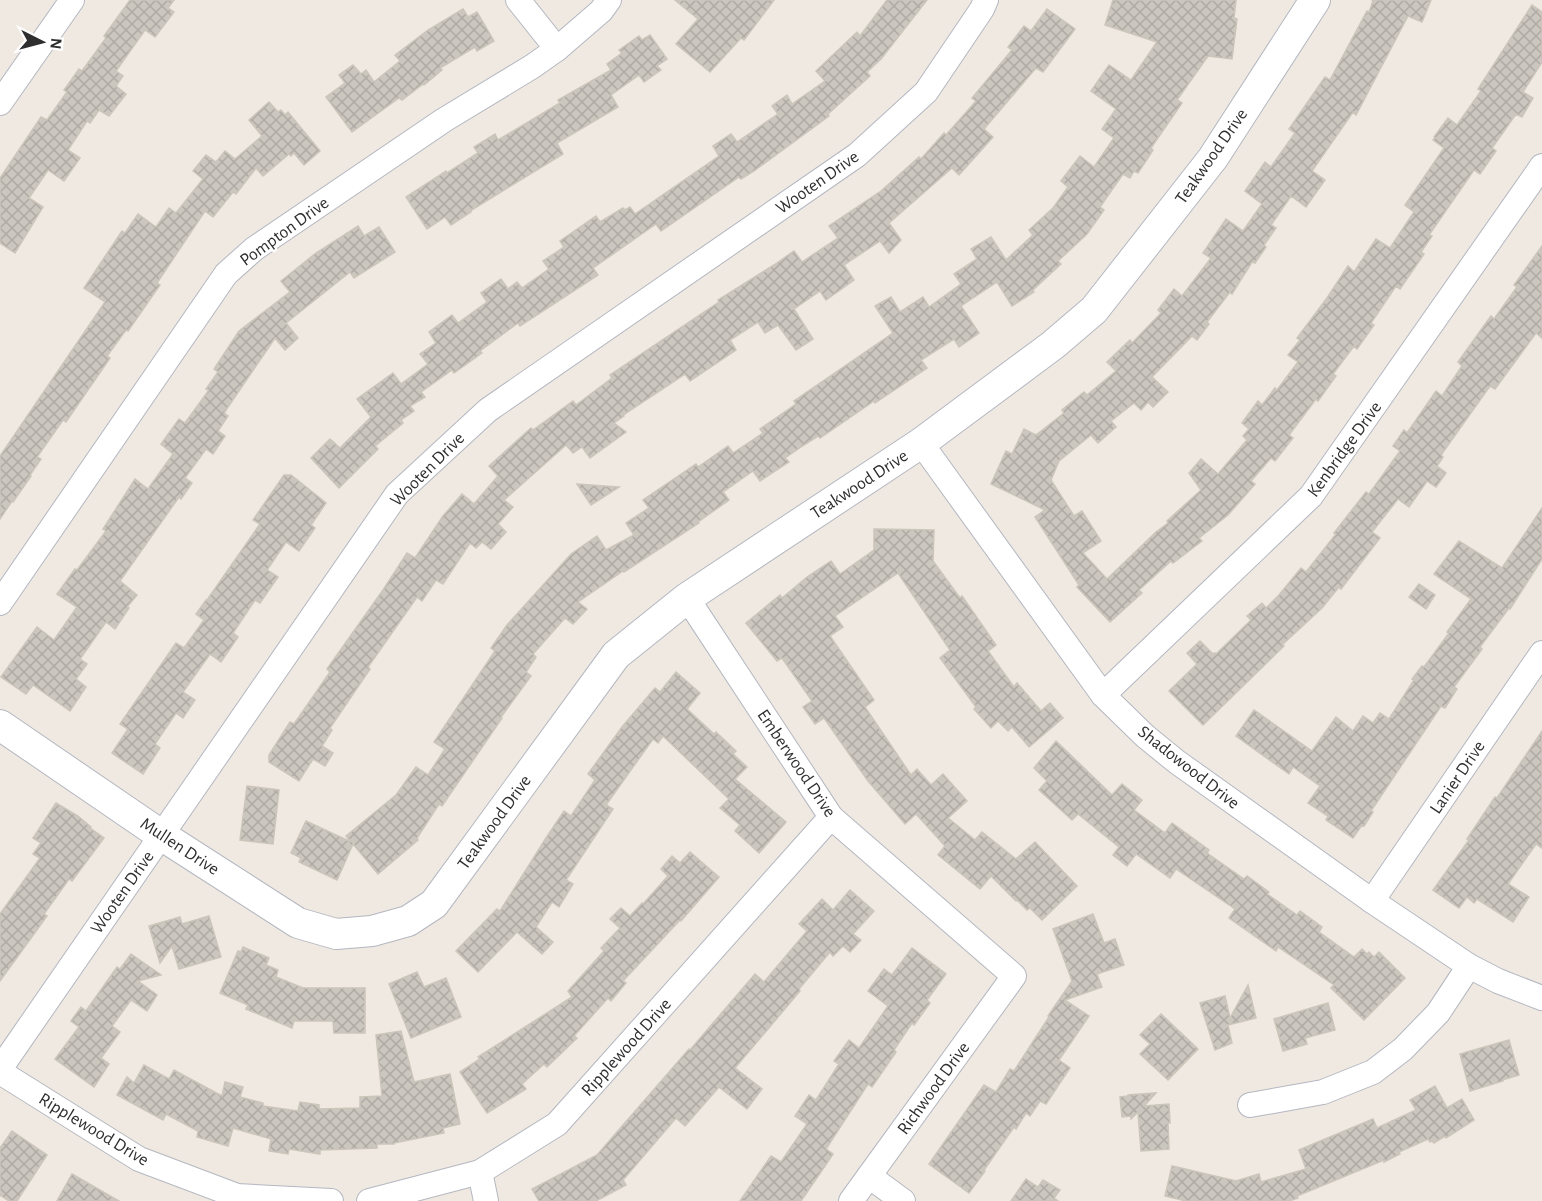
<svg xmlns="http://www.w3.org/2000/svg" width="1542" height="1201" font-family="'Alegreya Sans',sans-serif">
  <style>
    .building { fill: url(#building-cross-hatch); stroke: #cbc5ba; stroke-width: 1.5 }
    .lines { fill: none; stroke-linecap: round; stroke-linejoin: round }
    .minor-casing { stroke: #b4b7c1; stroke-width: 26 }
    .tertiary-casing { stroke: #b4b7c1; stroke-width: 32 }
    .minor { stroke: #fff; stroke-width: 24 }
    .tertiary { stroke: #fff; stroke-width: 30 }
    .labels { text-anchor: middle; stroke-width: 4.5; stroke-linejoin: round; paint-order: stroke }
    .street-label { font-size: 18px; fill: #2e2e2e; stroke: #fff }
  </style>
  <defs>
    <pattern id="building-cross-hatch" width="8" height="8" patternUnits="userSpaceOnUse" patternTransform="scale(1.5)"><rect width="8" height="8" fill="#cbc7bf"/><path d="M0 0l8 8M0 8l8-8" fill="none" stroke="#afaba4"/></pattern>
  </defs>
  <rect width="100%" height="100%" fill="#efe9e1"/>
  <g class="building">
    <polygon points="130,0 174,0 168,8 174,12 155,37 145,30 116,71 123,76 116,86 126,94 109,116 99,110 90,123 87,121 68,150 80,158 64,181 48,170 29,198 43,207 15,253 0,243 0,178 41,117 47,120 67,92 64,90 79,69 82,71 106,38 104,36"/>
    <polygon points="675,0 774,0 744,40 741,38 710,72 676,44 698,19"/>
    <polygon points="887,0 927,0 881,59 867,72 870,76 828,114 829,116 754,171 741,179 739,177 661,231 656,224 593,268 598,275 520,326 518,323 480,351 482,353 454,373 452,370 421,392 425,397 410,406 414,411 401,420 403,423 375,446 378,449 339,488 311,458 330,439 340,448 371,417 357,399 393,373 401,384 428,364 420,354 436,343 429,332 452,315 458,323 487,302 481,293 501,279 508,289 517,282 522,288 549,269 543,261 564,247 560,241 596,216 600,222 623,208 625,210 630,207 635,214 719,156 713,146 731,134 737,142 778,114 772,106 787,95 792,104 825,81 816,71 857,32 860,36"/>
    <polygon points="1113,0 1236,0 1234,18 1237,19 1232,59 1208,56 1177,100 1182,103 1151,148 1153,150 1138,173 1134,171 1130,178 1123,174 1100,207 1104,210 1087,234 1058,261 1061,264 1033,290 1034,292 1012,306 997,282 961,306 979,333 959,347 954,339 921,360 927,368 875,403 874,401 820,438 818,436 804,445 785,458 789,462 760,481 753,471 723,492 729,500 698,522 699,523 624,572 623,571 578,602 587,609 573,624 565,618 533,654 536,657 526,672 531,676 501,717 502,718 442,806 439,804 417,838 418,840 378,874 353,844 337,880 299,862 301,858 291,853 306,821 351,842 346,836 396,795 416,767 428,775 445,749 434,742 495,651 491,648 507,625 571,554 597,536 606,550 634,535 626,523 649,508 643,500 696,464 698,467 728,446 733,453 763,433 760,429 796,404 794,401 893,333 875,306 891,297 900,312 923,297 929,307 961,284 954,274 977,259 971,249 991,237 1006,260 1033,235 1029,230 1053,208 1068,187 1061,181 1080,156 1094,167 1114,138 1102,129 1116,109 1091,91 1109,65 1131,80 1157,42 1105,25"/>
    <polygon points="1372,0 1431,0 1422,22 1408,16 1356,115 1353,112 1312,171 1325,180 1306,207 1291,196 1271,225 1276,228 1264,245 1266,247 1255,263 1252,262 1232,294 1230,292 1207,322 1209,324 1197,340 1192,336 1152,377 1168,392 1153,407 1148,402 1141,410 1134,403 1111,421 1116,427 1098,443 1091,435 1059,461 1051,480 1074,516 1082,511 1101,541 1083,553 1107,579 1156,532 1168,523 1167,521 1201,490 1189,473 1201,459 1218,474 1247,440 1243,436 1249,429 1242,423 1258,401 1262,405 1275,388 1277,390 1298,362 1288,355 1300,340 1297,338 1327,298 1348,266 1354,272 1376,239 1390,248 1414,212 1405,205 1444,148 1433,140 1435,138 1434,137 1448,118 1457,125 1481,91 1478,89 1532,5 1542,12 1542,62 1523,92 1533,98 1522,117 1516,114 1492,148 1496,151 1480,174 1474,170 1429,235 1432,236 1421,252 1424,254 1400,289 1396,286 1371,323 1374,325 1357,349 1354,346 1333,374 1336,376 1318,401 1316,399 1289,435 1293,438 1275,461 1271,458 1251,481 1255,484 1228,515 1199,538 1202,541 1173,563 1171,561 1139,590 1142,593 1110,622 1077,587 1079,585 1035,517 1045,510 991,484 1006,451 1012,454 1024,429 1036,435 1064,413 1062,410 1084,392 1087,395 1116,371 1107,362 1130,340 1132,343 1161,313 1158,310 1174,289 1182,296 1211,258 1203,253 1226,219 1243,231 1262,204 1245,191 1265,162 1271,167 1295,133 1289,129 1325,77 1330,80 1367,11 1369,12 1373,1"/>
    <polygon points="463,9 468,17 477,12 494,41 477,51 475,47 440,68 442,70 424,85 423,84 402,100 399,98 352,132 326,97 345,83 339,75 353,65 361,74 366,70 374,82 400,61 395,55 428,30"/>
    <polygon points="1047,9 1075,29 1043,72 1036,68 984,129 993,137 959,175 952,168 889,223 901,240 889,253 880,241 844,265 854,280 826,300 820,291 794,309 813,339 796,350 778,325 765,333 758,322 730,340 736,350 690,381 685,374 623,415 624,416 614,423 626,432 590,458 582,447 573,453 566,445 504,500 513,507 498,524 506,532 491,549 482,542 476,548 470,543 443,584 436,580 422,601 417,597 368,667 370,669 330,728 332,730 322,746 333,753 325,766 313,759 299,781 269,762 269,755 290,722 294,724 330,672 327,669 383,590 407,553 415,558 443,516 462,494 474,504 498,476 489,466 531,428 533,430 573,401 576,405 612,378 610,375 719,302 718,300 774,265 794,251 802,262 838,238 829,226 881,191 919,157 921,159 944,133 946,135 976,101 972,98 1012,50 1008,47 1024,26 1031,31"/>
    <polygon points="650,35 667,59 657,66 661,70 644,82 639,75 611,95 618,107 557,143 563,154 470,211 471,212 451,225 445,217 427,229 406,197 446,171 447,173 478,153 474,147 495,134 498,140 560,103 558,100 611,70 607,64 622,53 619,50 639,36 642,40"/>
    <polygon points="269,102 278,112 281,110 285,115 288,112 320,151 304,165 294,153 291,156 289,154 263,176 256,168 236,194 233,192 213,217 205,211 157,283 160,285 128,331 126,330 107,356 110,358 66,422 63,420 37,457 41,459 30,475 31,476 13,502 12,501 0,519 0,456 105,302 84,288 122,231 125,233 138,214 156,227 169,208 176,213 203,179 193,171 206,155 216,162 225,151 235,159 262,136 249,120"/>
    <polygon points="358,226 364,236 379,227 395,252 354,278 350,272 286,323 298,338 285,350 275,338 224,413 228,416 218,431 225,436 213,454 206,449 185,478 192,483 181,499 179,497 120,581 137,595 127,607 129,608 115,629 106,622 80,659 87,664 76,679 86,687 70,711 33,685 26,694 1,677 37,627 54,640 77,607 57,594 75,569 77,570 106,531 103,529 135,479 148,489 173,454 161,444 179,419 185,423 209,390 206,389 218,372 214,369 239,331 290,292 281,281 316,253"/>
    <polygon points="1542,246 1542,338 1536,333 1495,389 1490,386 1441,455 1443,457 1437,466 1446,473 1436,487 1427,481 1409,507 1398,499 1372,532 1380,538 1341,589 1339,587 1322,608 1282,645 1284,646 1203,725 1169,691 1197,664 1187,653 1200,641 1213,654 1215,653 1216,654 1251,620 1247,616 1262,603 1266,608 1279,595 1301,568 1306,572 1336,534 1334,533 1366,492 1369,494 1400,451 1393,446 1404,430 1407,433 1436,391 1442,396 1462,366 1458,362 1491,316 1494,319 1517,287 1514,285"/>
    <polygon points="284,475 291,475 326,503 311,525 315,528 299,551 286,542 267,570 278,577 260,603 255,600 233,633 238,637 221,662 210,654 183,692 195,700 183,718 176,713 155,744 160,748 143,774 112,753 128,729 120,724 176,643 184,648 204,620 196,614 206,600 207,600 260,524 253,520"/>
    <polygon points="577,484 619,487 591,505"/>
    <polygon points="1542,508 1542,559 1510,609 1509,608 1480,647 1482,649 1454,687 1457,689 1445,708 1441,706 1371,811 1373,812 1364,826 1362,825 1353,838 1326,820 1328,816 1308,803 1320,786 1293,767 1289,774 1236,736 1254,710 1312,751 1336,717 1353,731 1363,716 1373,723 1380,713 1389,719 1414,680 1412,679 1422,666 1424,667 1449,633 1447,632 1471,599 1434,574 1459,541 1502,568"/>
    <polygon points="874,529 934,530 933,561 960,598 962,596 996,645 988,651 1014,687 1017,683 1041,711 1050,703 1063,718 1029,747 1012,727 1008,731 998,721 991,728 974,709 976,707 940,658 950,650 898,573 835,616 843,627 830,636 874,700 865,707 911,775 917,769 931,785 943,774 967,801 948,818 975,840 982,832 1016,859 1035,842 1077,886 1042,920 1030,908 1027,910 1017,900 1016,901 991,876 980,889 938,855 945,846 916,814 905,824 868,781 824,718 815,724 803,707 812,701 782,658 777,661 746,623 780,595 782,598 807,577 831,561 840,574 874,550"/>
    <polygon points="1419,584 1435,595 1426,609 1409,597"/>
    <polygon points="676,672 700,693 687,709 714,734 716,732 736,751 733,754 747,767 735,779 786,822 759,853 735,831 740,825 720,808 729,799 663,736 658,743 653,739 606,805 613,809 566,880 573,884 559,907 552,902 536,927 553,942 542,954 517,932 478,972 456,951 497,909 500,911 546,838 564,811 571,816 595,780 588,774 622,727 655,688 660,692"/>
    <polygon points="1542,731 1542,848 1536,844 1508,884 1529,897 1513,922 1477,899 1474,903 1467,897 1459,908 1433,890 1469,840 1467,839 1495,797 1497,798"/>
    <polygon points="1056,741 1112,795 1122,784 1142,800 1134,810 1165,833 1172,823 1209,850 1207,853 1244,879 1247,876 1269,892 1267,894 1297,915 1300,911 1322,927 1319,932 1354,957 1362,949 1367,954 1369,952 1374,957 1379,952 1405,978 1364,1020 1331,988 1334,985 1278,947 1276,951 1229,918 1235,909 1176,869 1170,878 1136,854 1127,866 1113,855 1119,847 1078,814 1072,820 1039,790 1047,781 1034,768"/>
    <polygon points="247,786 279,790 273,844 240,840"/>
    <polygon points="56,803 78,816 91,827 90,828 104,838 72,881 69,879 44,914 47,916 0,981 0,914 40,858 33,854 41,843 33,838"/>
    <polygon points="690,852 719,877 681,921 680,920 623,981 626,983 611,1001 608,998 574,1036 577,1038 547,1067 544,1064 522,1084 526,1089 487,1113 460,1072 480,1059 478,1057 572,997 568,991 604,951 601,948 620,928 610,919 621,908 630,916 642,903 643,904 668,876 661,869 672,856 680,863"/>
    <polygon points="850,890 874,911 853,934 861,940 850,952 843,946 833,956 830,952 799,989 800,991 735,1068 762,1089 747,1109 719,1087 685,1126 676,1118 623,1180 626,1185 596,1201 539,1201 532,1189 597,1155 689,1049 690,1050 755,974 764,982 807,931 799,924 822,899 833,910"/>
    <polygon points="1093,914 1104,943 1115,939 1124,965 1097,974 1102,987 1065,1000 1089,1016 1059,1060 1070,1068 1046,1104 1040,1101 1030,1116 1026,1113 1016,1129 1014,1127 984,1170 985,1171 969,1193 929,1164 984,1085 996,1092 1010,1069 1014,1071 1049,1017 1048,1016 1072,981 1053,929"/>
    <polygon points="209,916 221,957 179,969 172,946 160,963 149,926 180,917 182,924"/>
    <polygon points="243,947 269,958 266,965 278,970 276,977 303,988 365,988 365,1033 334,1033 333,1021 294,1021 292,1028 246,1009 248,1005 220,993 238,951 241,952"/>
    <polygon points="912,948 946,974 927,1000 930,1003 914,1025 912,1023 894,1050 896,1052 872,1087 868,1084 826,1149 833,1154 827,1163 801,1201 740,1201 771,1156 781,1162 807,1124 795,1116 809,1095 816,1100 839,1064 834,1061 849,1040 859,1048 888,1006 868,991 884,969 892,975"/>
    <polygon points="131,954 161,975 138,981 157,995 147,1011 131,1000 112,1026 120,1032 101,1058 109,1064 94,1087 55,1059 79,1027 71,1021 81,1007 86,1011 117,967 120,969"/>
    <polygon points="417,972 424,987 446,978 461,1017 411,1038 389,984"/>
    <polygon points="1248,985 1256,1018 1228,1025 1232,1043 1215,1050 1200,1003 1225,996 1230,1018"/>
    <polygon points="1328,1003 1335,1030 1305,1038 1307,1044 1283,1051 1274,1019"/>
    <polygon points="1161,1014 1198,1049 1168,1080 1140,1054 1150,1044 1140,1035"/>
    <polygon points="401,1031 414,1082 450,1074 460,1124 443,1128 444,1133 394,1143 394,1144 377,1144 377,1148 320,1150 320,1154 289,1149 288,1154 269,1151 271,1139 233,1128 228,1146 197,1137 198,1131 166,1114 163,1120 117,1095 127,1077 134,1083 144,1065 169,1079 174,1070 222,1096 225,1082 243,1087 240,1097 263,1103 263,1106 298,1111 300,1102 319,1105 319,1109 360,1108 360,1097 382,1096 376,1035"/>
    <polygon points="1509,1040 1519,1075 1502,1080 1503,1081 1470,1091 1460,1054"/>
    <polygon points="1435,1086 1447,1108 1462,1099 1474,1120 1446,1138 1445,1136 1434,1143 1432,1141 1430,1142 1428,1139 1399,1152 1400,1154 1384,1162 1384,1160 1297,1196 1298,1198 1289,1201 1186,1201 1165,1196 1172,1166 1236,1181 1259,1174 1261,1182 1306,1169 1299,1150 1373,1119 1377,1128 1416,1110 1410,1100"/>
    <polygon points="1156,1093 1144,1106 1169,1104 1170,1123 1168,1123 1169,1149 1141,1151 1138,1112 1131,1119 1131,1116 1122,1117 1120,1097 1128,1096 1128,1095"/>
    <polygon points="12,1131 47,1155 17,1201 9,1201 0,1195 0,1148"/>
    <polygon points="72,1174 119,1201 57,1201"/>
    <polygon points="1026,1179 1038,1187 1043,1180 1060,1190 1054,1198 1058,1201 1011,1201"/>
  </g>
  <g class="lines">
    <defs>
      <g id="minor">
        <polyline points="518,0 557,49"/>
        <polyline points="0,103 72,0"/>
        <polyline points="921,443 1103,695 1145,736 1177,762 1372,901 1469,966 1498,981 1542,998"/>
        <polyline points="687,598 831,817 1014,976 851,1201"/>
        <polyline points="0,603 226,274 254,249 444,120 533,66 557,49 601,11 609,0"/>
        <polyline points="1103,695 1311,496 1542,166"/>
        <polyline points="1372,901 1542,653"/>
        <polyline points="0,1069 397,494 488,410 857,155 926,92 982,9 986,0"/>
        <polyline points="0,1072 139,1159 237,1196 331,1201"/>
        <polyline points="1250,1105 1323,1092 1373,1072 1403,1049 1438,1013 1469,966"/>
        <polyline points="480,1172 486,1201"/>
        <polyline points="869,1176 903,1201"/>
        <polyline points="369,1201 480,1172 557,1124 831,817"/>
      </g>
      <polyline id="tertiary" points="0,725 161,835 298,923 336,934 372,931 408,921 434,904 616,655 687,598 921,443 1053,345 1094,310 1213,158 1315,0"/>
    </defs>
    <use href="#minor" class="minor-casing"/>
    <use href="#tertiary" class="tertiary-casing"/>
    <use href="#minor" class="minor"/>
    <use href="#tertiary" class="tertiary"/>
  </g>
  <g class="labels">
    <g class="street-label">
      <text transform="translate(1211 156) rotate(-55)" y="6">Teakwood Drive</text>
      <text transform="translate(817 182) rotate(-35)" y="6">Wooten Drive</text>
      <text transform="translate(284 231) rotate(-36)" y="6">Pompton Drive</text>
      <text transform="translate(1344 449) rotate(-54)" y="6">Kenbridge Drive</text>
      <text transform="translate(427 469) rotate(-45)" y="6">Wooten Drive</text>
      <text transform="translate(859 484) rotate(-33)" y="6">Teakwood Drive</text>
      <text transform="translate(797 763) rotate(56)" y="6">Emberwood Drive</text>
      <text transform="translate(1189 767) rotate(38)" y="6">Shadowood Drive</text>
      <text transform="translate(1457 777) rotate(-56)" y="6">Lanier Drive</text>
      <text transform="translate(494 822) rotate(-54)" y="6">Teakwood Drive</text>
      <text transform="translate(180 846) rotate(33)" y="6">Mullen Drive</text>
      <text transform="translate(122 892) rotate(-55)" y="6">Wooten Drive</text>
      <text transform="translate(626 1047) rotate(-48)" y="6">Ripplewood Drive</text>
      <text transform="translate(933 1088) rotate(-54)" y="6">Richwood Drive</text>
      <text transform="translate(94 1129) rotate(31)" y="6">Ripplewood Drive</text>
    </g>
  </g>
  <g transform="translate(42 42) rotate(96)" stroke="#ffffff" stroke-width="4.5" paint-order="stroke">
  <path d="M0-4.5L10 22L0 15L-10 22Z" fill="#2e2e2e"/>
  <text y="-9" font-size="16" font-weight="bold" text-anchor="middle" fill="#2e2e2e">N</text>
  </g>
</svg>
